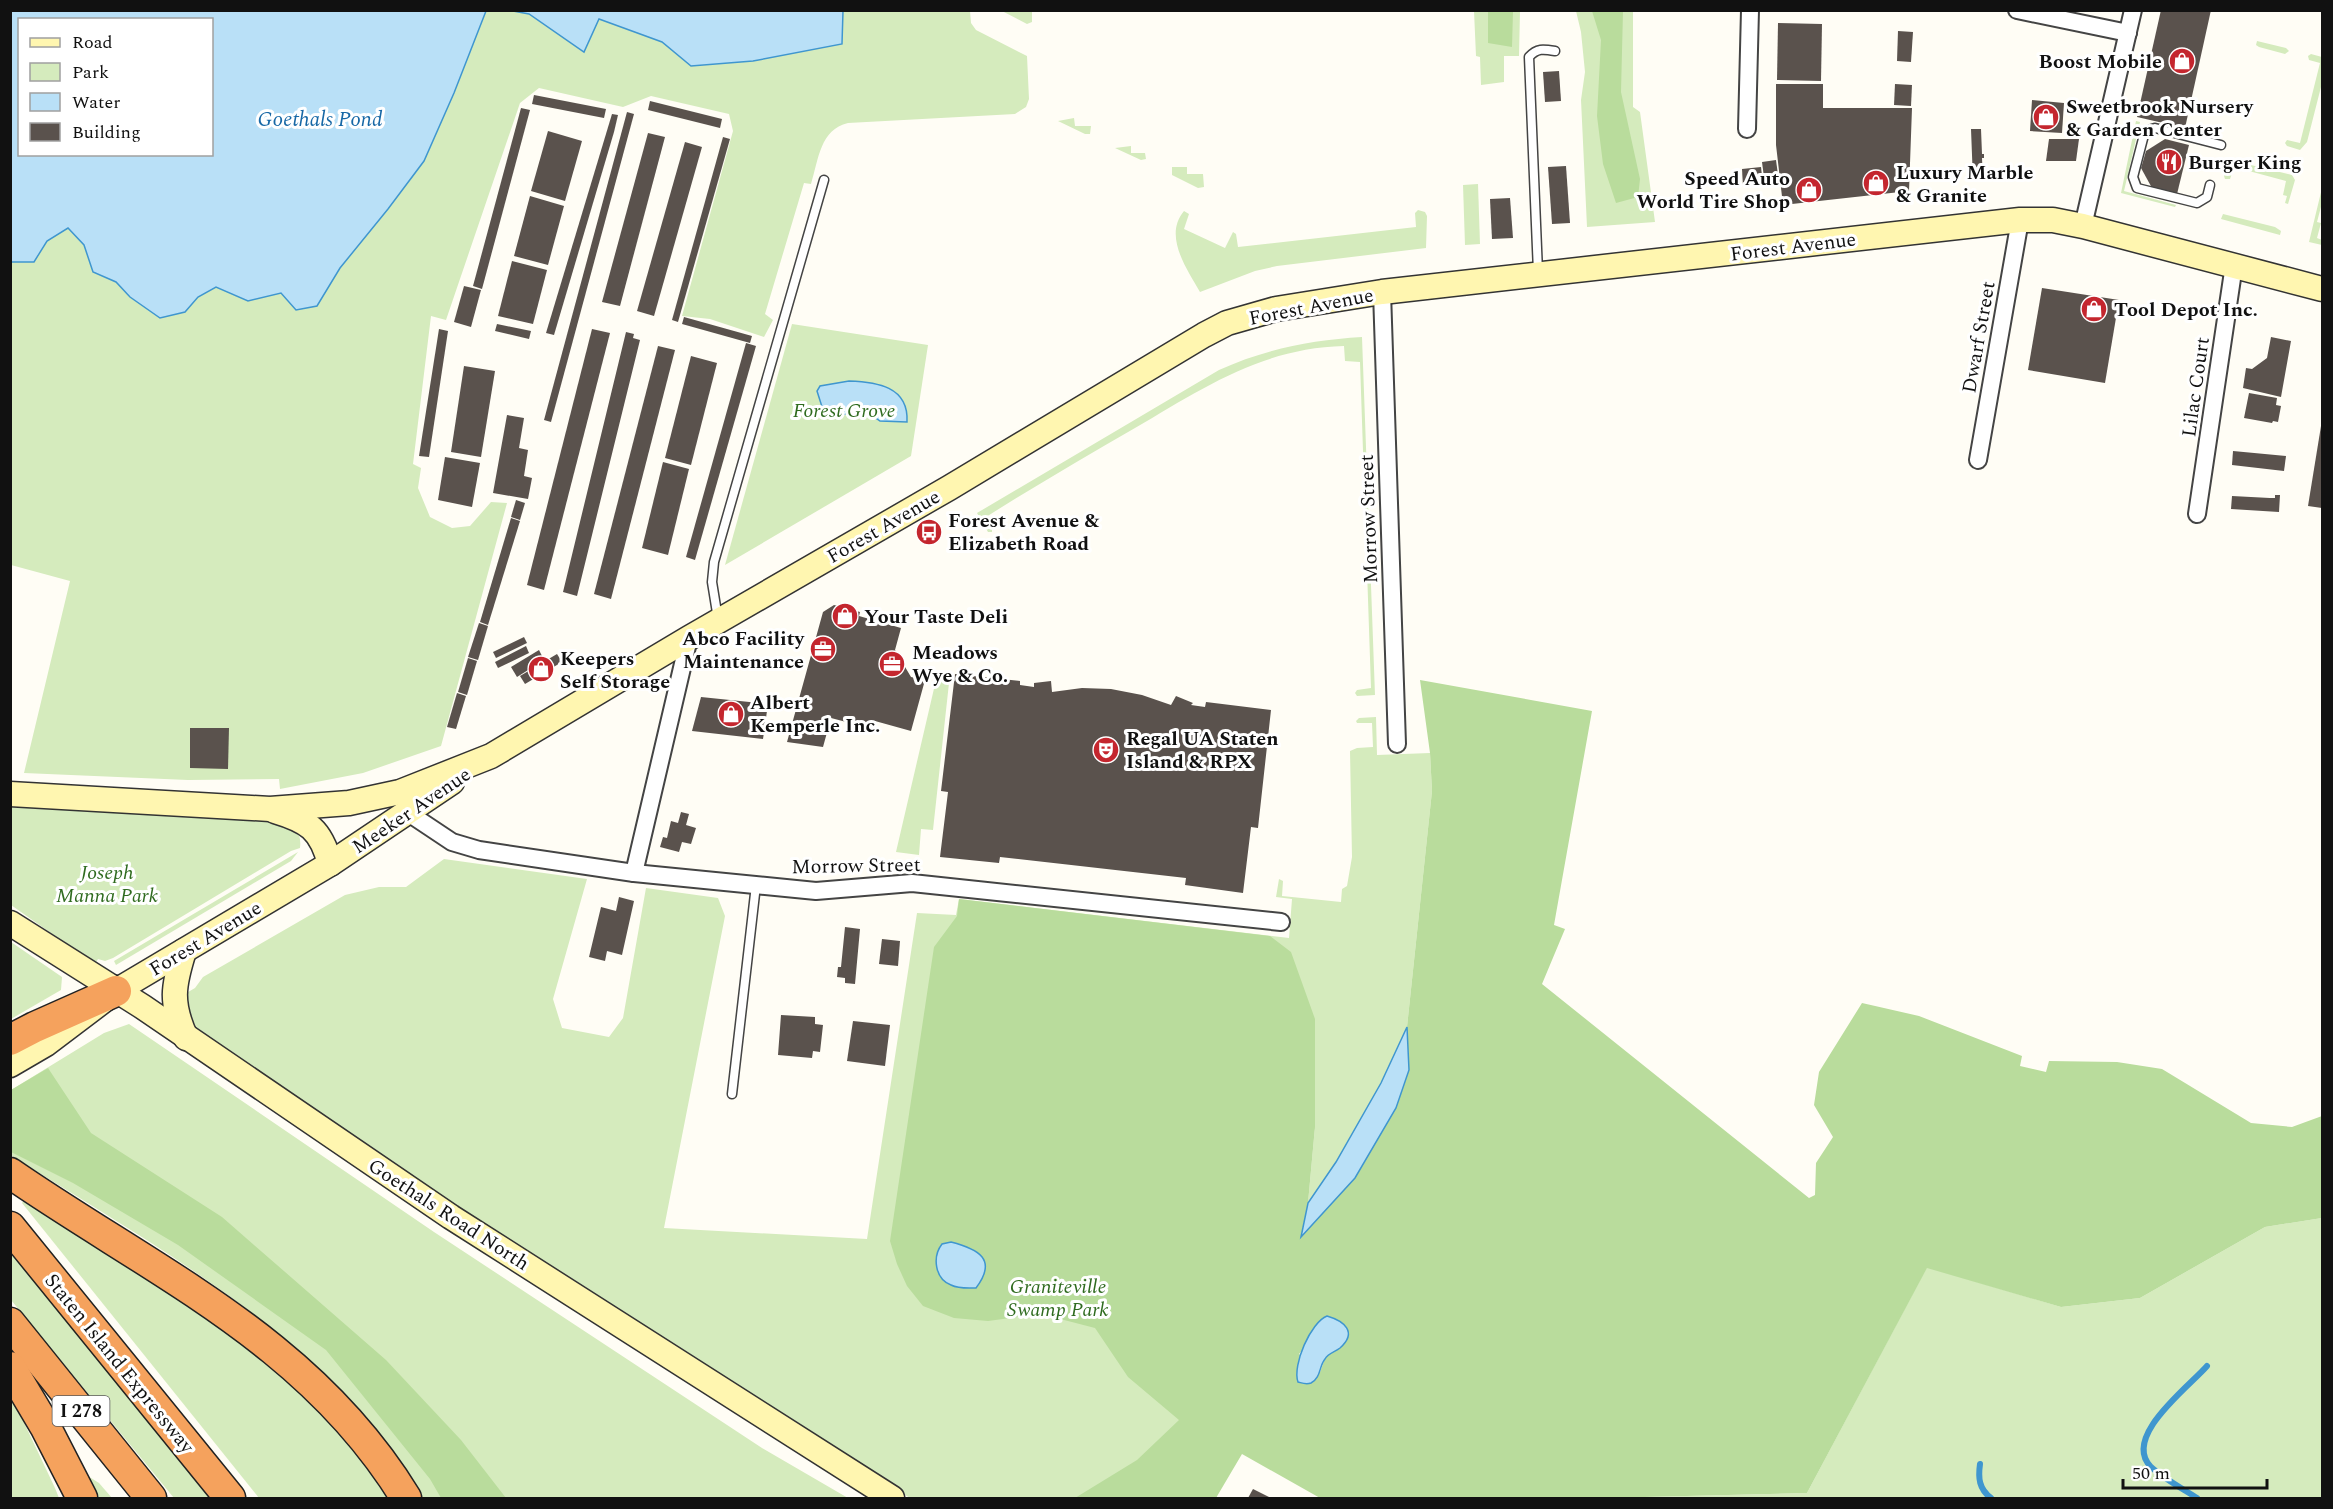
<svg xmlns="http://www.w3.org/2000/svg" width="2333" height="1509" font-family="Spectral,serif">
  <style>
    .green { fill: #d5ebbd; fill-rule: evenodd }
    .forest { fill: #b9dc9c; fill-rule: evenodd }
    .water { fill: #b9e0f7; stroke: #3f96cf; stroke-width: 1.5; fill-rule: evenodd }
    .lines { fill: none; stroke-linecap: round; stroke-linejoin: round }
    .stream { stroke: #3f96cf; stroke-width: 6 }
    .building { fill: #5a524d }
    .lane-casing { stroke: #444; stroke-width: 11 }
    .street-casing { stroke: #444; stroke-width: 20 }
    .secondary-casing { stroke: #333; stroke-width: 27 }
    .highway-casing { stroke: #222; stroke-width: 33 }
    .lane { stroke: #fff; stroke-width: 8 }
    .street { stroke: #fff; stroke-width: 16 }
    .secondary { stroke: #fff6b0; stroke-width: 24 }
    .highway { stroke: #f5a25d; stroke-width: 30 }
    .labels { text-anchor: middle; stroke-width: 6; stroke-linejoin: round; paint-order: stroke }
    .shield { fill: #fff; stroke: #585858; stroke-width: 1.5 }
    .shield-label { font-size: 18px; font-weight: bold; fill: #111 }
    .poi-label { font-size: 20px; font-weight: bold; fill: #111; stroke: #fff; text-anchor: start }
    .street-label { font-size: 20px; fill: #111; stroke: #fff }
    .park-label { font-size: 20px; font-style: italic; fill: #2f6b1f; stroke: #fff }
    .water-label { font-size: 21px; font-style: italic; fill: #1768a6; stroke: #fff }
  </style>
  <rect width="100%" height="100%" fill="#fffdf5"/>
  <g class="green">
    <path d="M10 11H970L971 23 976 30 1027 56 1029 99 1026 107 1015 114 848 123C820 130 819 158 811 184L804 183 765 314 773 320 764 337 710 319 682 316 733 131 729 114 651 96 623 107 539 88 520 103 446 320 431 316 413 464 421 468 418 488 430 517 452 528 470 526 491 502 507 503 441 746 363 773 280 789 279 779 188 780 24 773 70 581 11 565ZM20 20H212V154H20Z"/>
    <polygon points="1002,11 1032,12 1032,22 1027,24"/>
    <polygon points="1474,11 1520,11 1519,56 1504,56 1504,82 1481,85 1480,57 1476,56"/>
    <polygon points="1576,11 1633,11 1633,107 1640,112 1655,222 1587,227 1581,100 1585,72 1581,32"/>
    <polygon points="2257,41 2286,48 2289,51 2285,54 2259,47 2256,45"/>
    <polygon points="2311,54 2322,57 2322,83 2307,142 2300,150 2287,146 2285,143 2287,140 2300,143 2320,63 2309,60 2308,56"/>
    <polygon points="1074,118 1075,126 1091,126 1090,134 1085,134 1058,121"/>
    <polygon points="2136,121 2140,122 2124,191 2176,205 2175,207 2121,193"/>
    <polygon points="1131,146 1131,153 1145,153 1146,159 1141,160 1115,148"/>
    <polygon points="2230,160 2292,175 2295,180 2288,204 2285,203 2287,196 2283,195 2286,181 2234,167 2230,179 2225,179 2224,176"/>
    <polygon points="1172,167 1187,167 1187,174 1203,174 1204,187 1198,188 1172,175"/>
    <polygon points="1478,184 1480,244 1465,245 1463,185"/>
    <polygon points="2322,188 2322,203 2317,222 2321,223 2317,238 2322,240 2322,245 2309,242"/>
    <path d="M1418 210 1425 212 1427 216 1426 248 1277 266 1255 271 1200 292C1187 269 1163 236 1184 211L1189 214 1184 229 1225 248 1233 232 1236 234 1238 247 1416 227 1415 213Z"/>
    <polygon points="2223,214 2275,227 2281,231 2280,235 2221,219"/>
    <polygon points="792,324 928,345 911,456 725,565"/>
    <path d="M1362 337 1375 695 1357 696 1355 693 1357 690 1371 688 1360 362 1345 361 1344 346C1262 348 1203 388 1135 428 1085 457 1035 486 986 517L992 529V532H988L977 513 1219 370C1265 349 1312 340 1362 337Z"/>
    <polygon points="936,680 949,683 933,830 921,829 919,855 896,852"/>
    <polygon points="1376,717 1377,755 1430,753 1432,791 1407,1027 1381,1083 1336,1162 1308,1203 1315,1127 1216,1498 910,1498 491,1233 195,1035 183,995 195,988 203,977 345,895 379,887 406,887 444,859 587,879 553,999 562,1028 609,1037 623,1018 646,888 718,898 725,916 664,1228 867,1239 917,913 956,915 959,899 1289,938 1292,899 1276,897 1279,879 1283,881 1282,896 1341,902 1342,889 1347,886 1352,857 1350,751 1357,748 1373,747 1372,723 1357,723 1356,721 1359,718"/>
    <path d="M10 807 281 821C294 827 302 831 300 848L291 851 113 958 105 961 98 959 95 964 11 905Z"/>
    <polygon points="298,852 291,861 116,965 114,961"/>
    <polygon points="11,942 62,977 61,990 11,1019"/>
    <path d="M129 1024 434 1232 762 1448 848 1498H421C386 1450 352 1398 307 1358 217 1278 111 1219 11 1155V1090L104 1033Z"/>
    <polygon points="28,1195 199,1303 344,1428 393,1498 259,1498 22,1203"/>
    <polygon points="2322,1218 2322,1498 1603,1498 1807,1493 1927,1267 2061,1307 2140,1298 2265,1227"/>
    <polygon points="10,1251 210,1498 174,1498 11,1300"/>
    <polygon points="10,1393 55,1488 59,1498 11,1498"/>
    <polygon points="83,1473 99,1483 112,1498 93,1498"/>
  </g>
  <g class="forest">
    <polygon points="1488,11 1513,11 1512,47 1488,43"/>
    <polygon points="1592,11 1623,11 1621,92 1640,179 1638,197 1616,203 1603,164 1597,116 1601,40"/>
    <path d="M1420 680 1592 711 1554 925 1565 929 1542 984 1809 1198 1815 1195 1816 1163 1833 1137 1814 1105 1819 1072 1862 1003 1919 1016 2022 1056 2020 1066 2046 1072 2049 1061 2117 1062 2162 1069 2251 1123 2292 1127 2322 1116V1218L2265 1227 2140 1298 2061 1307 1927 1268 1807 1493 1603 1498H1320L1242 1454 1216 1498H1075L1137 1460 1179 1420 1128 1377 1095 1328 1041 1314 988 1321 954 1318 923 1306 907 1286 897 1264 890 1241 934 947 957 916 959 899 1270 936 1291 952 1315 1019V1127L1308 1203 1301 1236 1409 1070 1407 1027 1432 791 1430 753ZM1305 1347 1326 1356 1320 1372 1299 1354Z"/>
    <polygon points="48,1068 91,1133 222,1217 386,1360 461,1440 506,1498 441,1498 430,1479 326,1350 178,1245 73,1183 11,1152 11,1090"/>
  </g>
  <g class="water">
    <path d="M10 11 11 10 486 11 454 93 424 161 388 209 340 268 317 306 296 310 281 293 248 301 216 287 198 297 185 312 160 318 130 297 116 282 93 272 84 245 68 228 47 241 34 262H11ZM20 20H212V154H20Z"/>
    <polygon points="513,11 843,10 843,11 842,44 753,61 691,66 662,42 599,19 584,52 529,14"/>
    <path d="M849 381C876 382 909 386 907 422L880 421 863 409 842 415 823 410 817 391 820 386Z"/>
    <polygon points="1407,1027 1409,1070 1396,1108 1355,1178 1301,1237 1308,1203 1336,1162 1381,1083"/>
    <path d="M951 1242C978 1249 998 1259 976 1288 967 1288 959 1289 951 1285 935 1279 932 1257 942 1244Z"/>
    <path d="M1327 1316C1344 1321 1358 1332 1340 1348 1335 1352 1328 1353 1325 1359 1319 1366 1321 1378 1311 1383 1306 1385 1302 1383 1298 1382 1292 1365 1311 1322 1327 1316Z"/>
  </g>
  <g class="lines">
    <g class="stream">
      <path d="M1980 1464C1978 1478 1979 1489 1991 1498"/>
      <path d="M2197 1498C2183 1489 2163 1478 2151 1467 2121 1437 2190 1386 2207 1366"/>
    </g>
  </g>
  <g class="building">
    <polygon points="2161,10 2211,10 2185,128 2137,117"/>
    <polygon points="1778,23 1822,24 1821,81 1777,80"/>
    <polygon points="1898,31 1913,32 1911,62 1897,61"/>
    <polygon points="1559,71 1561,101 1545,102 1543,72"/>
    <polygon points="1776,84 1823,84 1823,108 1912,108 1909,191 1783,205 1776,145"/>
    <polygon points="1895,84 1912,85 1911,106 1894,105"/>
    <polygon points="534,95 606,109 604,118 532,104"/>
    <polygon points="2032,100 2064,103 2062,133 2030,131"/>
    <polygon points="650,101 722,119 720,128 648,110"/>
    <polygon points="521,108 530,110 482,289 473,286"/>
    <polygon points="627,112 634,114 551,422 544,420"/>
    <polygon points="612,114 618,115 614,132 554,335 546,333"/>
    <polygon points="1971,129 1981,129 1982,154 1984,154 1984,158 1982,158 1983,181 1973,181"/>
    <polygon points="548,131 582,141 565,201 531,191"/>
    <polygon points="648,133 665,137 620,306 602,302"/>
    <polygon points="723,137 730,139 678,322 672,320"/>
    <polygon points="2049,139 2079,139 2076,161 2046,161"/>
    <polygon points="2165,139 2189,145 2177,194 2152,188 2141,168 2146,151"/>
    <polygon points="685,142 702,147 654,316 637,311"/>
    <polygon points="1776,160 1779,183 1765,185 1762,162"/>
    <polygon points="1566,166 1570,223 1552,224 1548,167"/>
    <polygon points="1761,167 1763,185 1743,187 1742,169"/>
    <polygon points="530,196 564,206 548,265 514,256"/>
    <polygon points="1510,198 1513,238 1492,239 1490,199"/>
    <polygon points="512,261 547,270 533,324 498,316"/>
    <polygon points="464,286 481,290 471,327 454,322"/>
    <polygon points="2042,288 2119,300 2105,383 2028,370"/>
    <polygon points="684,317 752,336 750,343 682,324"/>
    <polygon points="497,324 531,331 529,339 495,331"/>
    <polygon points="439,329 448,331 429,457 419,456"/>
    <polygon points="592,329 610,333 544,590 527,585"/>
    <polygon points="626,332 634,334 633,338 640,340 577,596 563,592"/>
    <polygon points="2271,337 2291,341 2281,397 2243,388 2246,368 2252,369 2267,358"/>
    <polygon points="746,343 756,346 695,560 686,557"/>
    <polygon points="658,346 675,350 611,599 594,594"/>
    <polygon points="691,356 717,363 691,465 665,458"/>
    <polygon points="464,366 495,371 481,457 451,452"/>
    <polygon points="2249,393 2277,398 2276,405 2281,406 2278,422 2273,421 2272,423 2244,418"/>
    <polygon points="507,415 524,418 519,448 528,450 524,476 532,478 528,499 493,493"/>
    <polygon points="2321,426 2322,426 2322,508 2308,506"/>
    <polygon points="2233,451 2286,456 2284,471 2232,465"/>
    <polygon points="445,457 480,463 472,507 438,500"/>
    <polygon points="663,462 689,469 668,555 642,548"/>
    <polygon points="2275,495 2280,495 2279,512 2231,509 2232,496 2270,498 2275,498"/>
    <polygon points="516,500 525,503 520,520 511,517"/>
    <polygon points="511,518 520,521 488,625 480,622"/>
    <polygon points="834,605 860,612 859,616 901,628 895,650 911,677 925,680 911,731 875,721 873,729 831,718 823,747 787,742 823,612"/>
    <polygon points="479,623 488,626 478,660 468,657"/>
    <polygon points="524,637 527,643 496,658 493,652"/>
    <polygon points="526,646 529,653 498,668 495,662"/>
    <polygon points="539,650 544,660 517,677 511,667"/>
    <polygon points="557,654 562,662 525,684 520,676"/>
    <polygon points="468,658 477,661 467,695 458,692"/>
    <polygon points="955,674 1020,681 1020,685 1034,687 1034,683 1051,681 1052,692 1082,688 1111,689 1142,695 1171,705 1176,696 1193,703 1191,705 1205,707 1206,702 1271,710 1258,828 1251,827 1243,893 1185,885 1186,878 1000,857 999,863 940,857 948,792 941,791"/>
    <polygon points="457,693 466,696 456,729 447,727"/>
    <polygon points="701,697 768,704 763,739 692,731"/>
    <polygon points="190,728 229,728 228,769 190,768"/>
    <polygon points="681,812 689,814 686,825 696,828 691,844 682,842 679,852 660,847 663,837 667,838 671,821 678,823"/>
    <polygon points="619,897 634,901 622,955 607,951 605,961 589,957 601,907 616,911"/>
    <polygon points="845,927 860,929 855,984 845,983 845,978 837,977 838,967 841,967"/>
    <polygon points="882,939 900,941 898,966 879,964"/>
    <polygon points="781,1015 815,1017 815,1024 823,1025 820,1052 813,1051 812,1058 778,1055"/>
    <polygon points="853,1021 890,1025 885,1066 847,1061"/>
    <polygon points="1253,1489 1271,1498 1248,1498"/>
  </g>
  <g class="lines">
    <defs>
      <g id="lane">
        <polyline points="2210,185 2207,197 2197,203 2137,188 2133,177 2145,131 2155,128 2221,145"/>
        <path d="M1538 272 1529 57C1537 48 1543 49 1555 51"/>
        <polyline points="718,619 712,582 714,562 824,180"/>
        <polyline points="732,1094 756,885"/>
      </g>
      <g id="street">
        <polyline points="2017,10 2128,33"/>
        <polyline points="1747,129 1750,10"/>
        <polyline points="2083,226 2133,10"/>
        <polyline points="1382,292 1397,744"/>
        <polyline points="1978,460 2020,220"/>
        <polyline points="2197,514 2234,265"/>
        <polyline points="407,812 452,842 479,850 634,873 816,891 912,883 1281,922"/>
        <polyline points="634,873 689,638"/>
      </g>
      <g id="secondary">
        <polyline points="10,794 270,809 349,803 400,792 491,756 689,638 949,488 1204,335 1227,323 1276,309 1382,292 2020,220 2053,220 2083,226 2322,289"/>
        <path d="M275 811C308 821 321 829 330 864"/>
        <polyline points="10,923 143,1007 451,1217 892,1498"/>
        <path d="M184 951C173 986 170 1003 186 1038"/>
        <polyline points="10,1065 46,1044 116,991 330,864 452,782"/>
      </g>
      <g id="highway">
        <polyline points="10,1040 35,1027 116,991"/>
        <path d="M10 1173C155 1273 310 1341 406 1498"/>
        <polyline points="10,1227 230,1498"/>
        <polyline points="10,1323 151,1498"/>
        <polyline points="10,1367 45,1426 82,1498"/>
      </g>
    </defs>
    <use href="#lane" class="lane-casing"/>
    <use href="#street" class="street-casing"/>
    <use href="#secondary" class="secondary-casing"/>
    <use href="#highway" class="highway-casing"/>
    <use href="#lane" class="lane"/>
    <use href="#street" class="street"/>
    <use href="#secondary" class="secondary"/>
    <use href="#highway" class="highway"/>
  </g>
  <defs>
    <symbol id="shop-disc" viewBox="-11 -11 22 22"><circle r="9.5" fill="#c4262e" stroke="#fff"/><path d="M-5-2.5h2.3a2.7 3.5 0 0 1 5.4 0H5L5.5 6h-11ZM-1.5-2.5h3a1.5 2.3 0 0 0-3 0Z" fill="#fff"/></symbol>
    <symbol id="restaurant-disc" viewBox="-11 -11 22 22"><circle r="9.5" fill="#c4262e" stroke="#fff"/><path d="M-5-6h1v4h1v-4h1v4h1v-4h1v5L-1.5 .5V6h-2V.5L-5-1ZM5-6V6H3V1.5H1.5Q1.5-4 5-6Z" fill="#fff"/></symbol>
    <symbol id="bus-disc" viewBox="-11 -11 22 22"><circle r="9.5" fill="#c4262e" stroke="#fff"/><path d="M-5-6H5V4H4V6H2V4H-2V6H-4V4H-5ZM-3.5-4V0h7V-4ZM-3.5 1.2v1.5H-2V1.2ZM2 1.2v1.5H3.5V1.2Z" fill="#fff"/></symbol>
    <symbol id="office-disc" viewBox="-11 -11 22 22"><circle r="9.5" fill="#c4262e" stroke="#fff"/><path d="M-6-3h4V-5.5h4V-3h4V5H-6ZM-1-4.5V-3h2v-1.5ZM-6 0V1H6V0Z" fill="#fff"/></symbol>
    <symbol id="theatre-disc" viewBox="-11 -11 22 22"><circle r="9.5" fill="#c4262e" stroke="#fff"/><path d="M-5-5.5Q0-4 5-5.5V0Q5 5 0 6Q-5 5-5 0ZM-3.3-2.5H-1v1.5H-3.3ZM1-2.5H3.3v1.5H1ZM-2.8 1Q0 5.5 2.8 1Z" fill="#fff"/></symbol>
  </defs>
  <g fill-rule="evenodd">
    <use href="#shop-disc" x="2167" y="46" width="30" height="30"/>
    <use href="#shop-disc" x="2031" y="102" width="30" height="30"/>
    <use href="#restaurant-disc" x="2154" y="147" width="30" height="30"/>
    <use href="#shop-disc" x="1861" y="168" width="30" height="30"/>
    <use href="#shop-disc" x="1794" y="175" width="30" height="30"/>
    <use href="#shop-disc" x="2079" y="294" width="30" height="30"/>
    <use href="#bus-disc" x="914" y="517" width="30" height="30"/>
    <use href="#shop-disc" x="830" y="601" width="30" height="30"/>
    <use href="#office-disc" x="808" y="634" width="30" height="30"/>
    <use href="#office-disc" x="877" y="649" width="30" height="30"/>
    <use href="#shop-disc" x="526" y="654" width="30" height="30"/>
    <use href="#shop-disc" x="716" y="699" width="30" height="30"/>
    <use href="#theatre-disc" x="1091" y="735" width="30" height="30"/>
  </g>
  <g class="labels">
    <rect class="shield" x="52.5" y="1396" width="57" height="30" rx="4.5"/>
    <g class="shield-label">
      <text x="81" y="1417">I 278</text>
    </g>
    <g class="poi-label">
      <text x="2162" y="68" text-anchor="end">Boost Mobile</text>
      <text x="2066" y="113">Sweetbrook Nursery<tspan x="2066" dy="23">&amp; Garden Center</tspan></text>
      <text x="2188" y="169">Burger King</text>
      <text x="1896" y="179">Luxury Marble<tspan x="1896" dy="23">&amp; Granite</tspan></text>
      <text x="1790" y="185" text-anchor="end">Speed Auto<tspan x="1790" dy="23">World Tire Shop</tspan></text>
      <text x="2114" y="316">Tool Depot Inc.</text>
      <text x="948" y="527">Forest Avenue &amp;<tspan x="948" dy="23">Elizabeth Road</tspan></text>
      <text x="864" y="623">Your Taste Deli</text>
      <text x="804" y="645" text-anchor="end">Abco Facility<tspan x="804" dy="23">Maintenance</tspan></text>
      <text x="912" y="659">Meadows<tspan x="912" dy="23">Wye &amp; Co.</tspan></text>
      <text x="560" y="665">Keepers<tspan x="560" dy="23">Self Storage</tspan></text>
      <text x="750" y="709">Albert<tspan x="750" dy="23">Kemperle Inc.</tspan></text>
      <text x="1126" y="745">Regal UA Staten<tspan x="1126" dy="23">Island &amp; RPX</tspan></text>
    </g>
    <g class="street-label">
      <text transform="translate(1793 246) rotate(-7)" y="7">Forest Avenue</text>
      <text transform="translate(1311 306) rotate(-11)" y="7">Forest Avenue</text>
      <text transform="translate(1978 337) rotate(-80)" y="7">Dwarf Street</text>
      <text transform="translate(2195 387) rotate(-82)" y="7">Lilac Court</text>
      <text transform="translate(1368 519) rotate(-92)" y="7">Morrow Street</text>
      <text transform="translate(883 526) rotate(-30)" y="7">Forest Avenue</text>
      <text transform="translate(411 810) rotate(-34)" y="7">Meeker Avenue</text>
      <text transform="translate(856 865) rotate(-1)" y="7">Morrow Street</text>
      <text transform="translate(205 938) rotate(-31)" y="7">Forest Avenue</text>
      <text transform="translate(449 1214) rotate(33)" y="7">Goethals Road North</text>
      <text transform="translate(120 1363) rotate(51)" y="7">Staten Island Expressway</text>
    </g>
    <g class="park-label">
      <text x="844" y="417">Forest Grove</text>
      <text x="107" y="879">Joseph<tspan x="107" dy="23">Manna Park</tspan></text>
      <text x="1058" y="1293">Graniteville<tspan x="1058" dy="23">Swamp Park</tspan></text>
    </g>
    <g class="water-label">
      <text x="320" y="126">Goethals Pond</text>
    </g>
  </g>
  <rect width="2333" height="1509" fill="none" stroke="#111111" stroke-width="24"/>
  <rect x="18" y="18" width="195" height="138" fill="#ffffff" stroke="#a0a0a0" stroke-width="1.5"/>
  <rect x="30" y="38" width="30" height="9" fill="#fff6b0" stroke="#a0a0a0" stroke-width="1.5"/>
  <text x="72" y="48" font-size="18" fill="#111111">Road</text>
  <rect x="30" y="63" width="30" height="18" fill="#d5ebbd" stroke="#a0a0a0" stroke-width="1.5"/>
  <text x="72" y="78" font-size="18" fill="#111111">Park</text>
  <rect x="30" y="93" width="30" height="18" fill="#b9e0f7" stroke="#a0a0a0" stroke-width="1.5"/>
  <text x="72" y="108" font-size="18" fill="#111111">Water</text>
  <rect x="30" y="123" width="30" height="18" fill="#5a524d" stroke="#a0a0a0" stroke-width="1.5"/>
  <text x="72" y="138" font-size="18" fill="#111111">Building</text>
  <path d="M2123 1479v9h144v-9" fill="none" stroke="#111111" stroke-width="3"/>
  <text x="2132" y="1479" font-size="18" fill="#111111" stroke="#ffffff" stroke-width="4.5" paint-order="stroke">50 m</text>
</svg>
